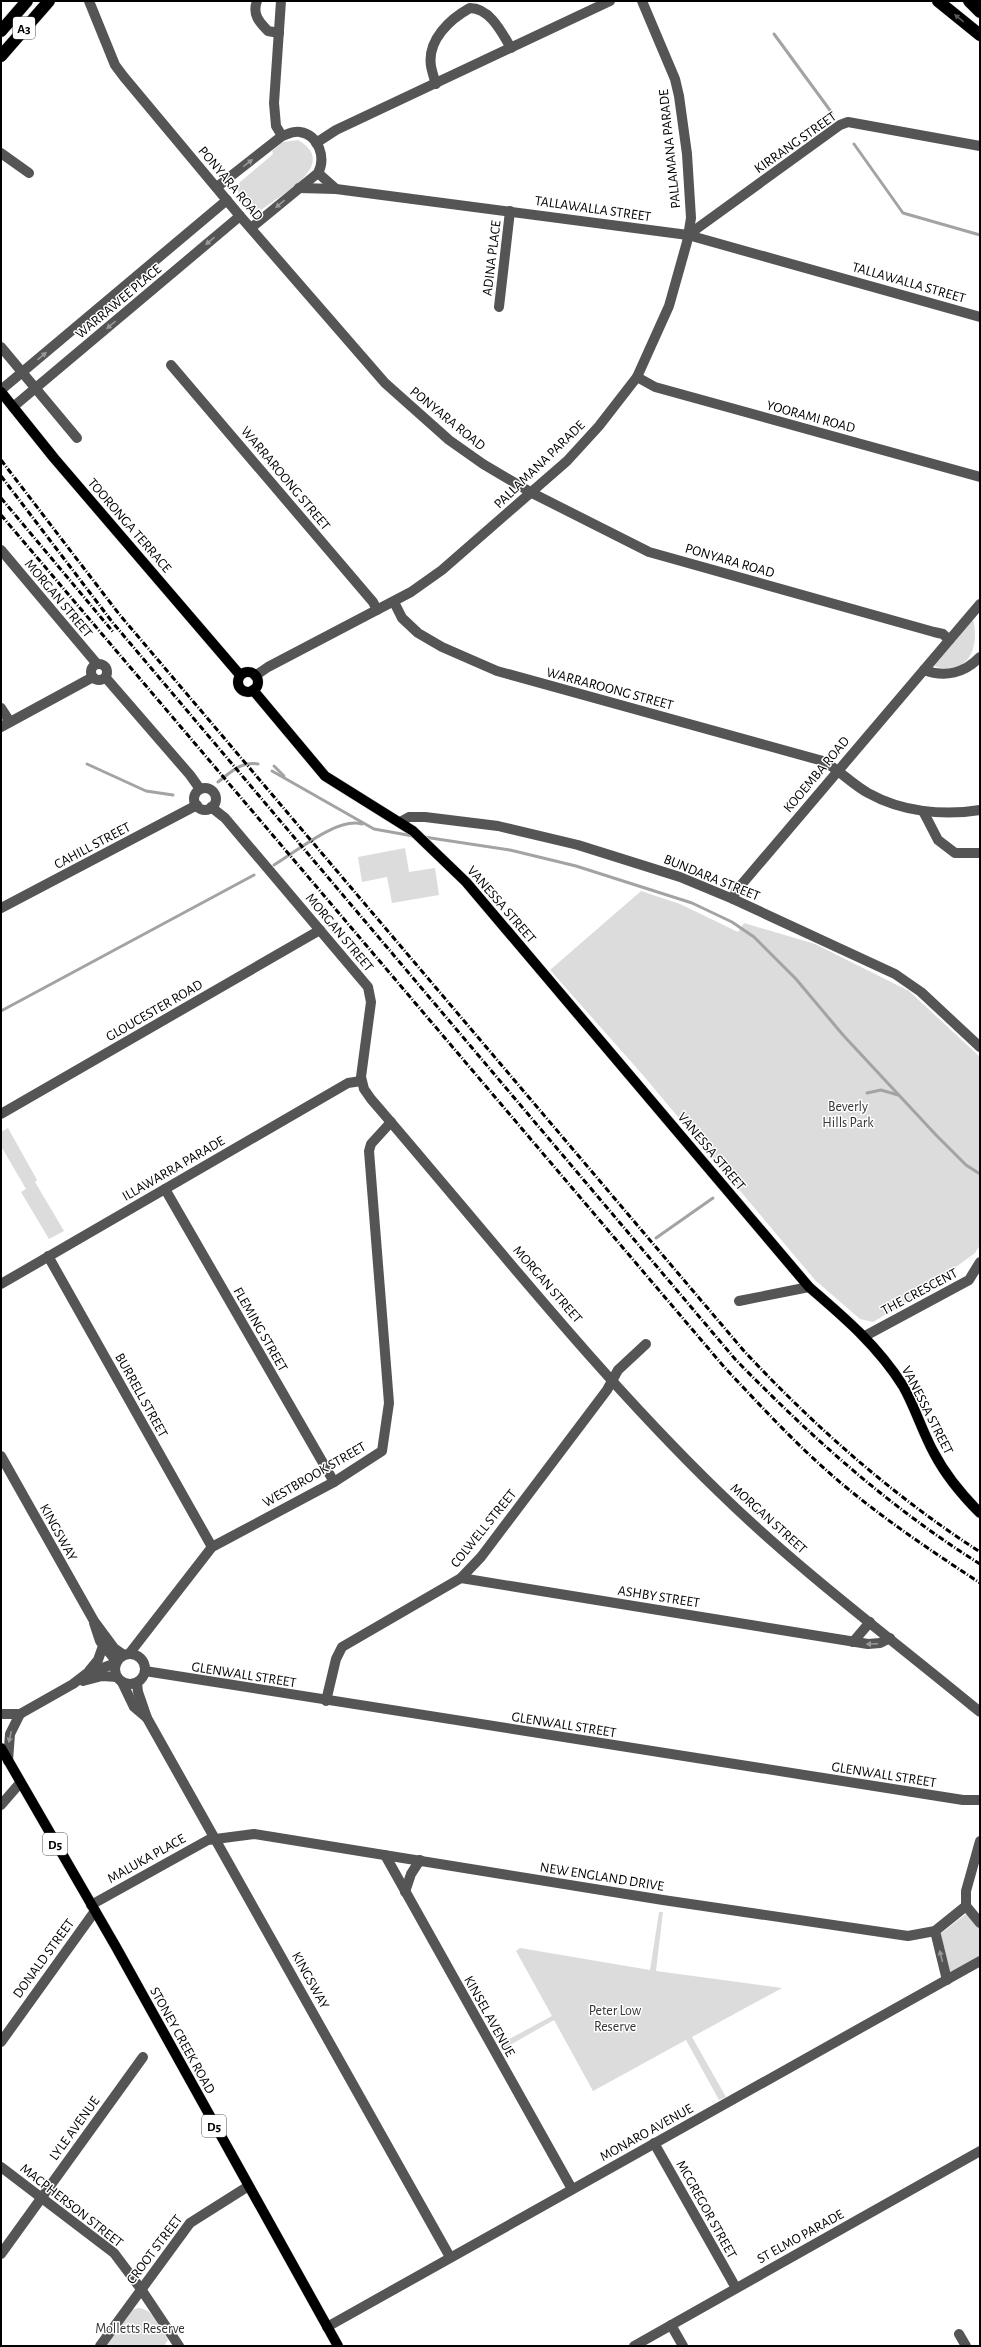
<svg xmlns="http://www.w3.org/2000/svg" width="981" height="2347" font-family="'Alegreya Sans',sans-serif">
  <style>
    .green { fill: #dcdcdc }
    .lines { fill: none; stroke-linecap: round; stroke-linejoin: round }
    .stream { stroke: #a3a3a3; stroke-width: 3 }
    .major-casing { stroke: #dbdbdb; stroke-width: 11 }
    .highway-casing { stroke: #dbdbdb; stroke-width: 13 }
    .minor { stroke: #555; stroke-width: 10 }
    .major { stroke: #000; stroke-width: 10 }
    .highway { stroke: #000; stroke-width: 12 }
    .rail { stroke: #000; stroke-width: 3; stroke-dasharray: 6 2 1 2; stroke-linecap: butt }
    .oneway { fill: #595959 }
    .oneway2 { fill: #999 }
    .labels { text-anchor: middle; stroke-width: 3; stroke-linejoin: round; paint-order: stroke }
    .shield { fill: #fff; stroke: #4c4c4c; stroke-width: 1 }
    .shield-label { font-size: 13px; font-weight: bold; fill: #000 }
    .street-label { font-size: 14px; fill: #000; stroke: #fff }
    .park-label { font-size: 14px; fill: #333; stroke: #fff }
  </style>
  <rect width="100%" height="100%" fill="#fff"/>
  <g class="green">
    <path d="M298 140C340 164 282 194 261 210H253L238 193 239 183 273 154 272 151 283 142Z"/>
    <path d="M973 619C981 652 964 677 934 666Z"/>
    <polygon points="405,848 409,872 435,868 439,895 392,903 387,877 362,882 358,857"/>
    <polygon points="641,891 680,904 738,932 744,923 815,944 909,991 980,1057 980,1245 975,1253 912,1299 873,1322 860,1319 815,1280 642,1074 550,970"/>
    <polygon points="8,1128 37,1180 35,1182 64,1231 49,1239 21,1192 26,1189 1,1146 1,1132"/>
    <polygon points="659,1912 663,1912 656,1971 782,1988 692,2037 726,2097 719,2100 686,2040 593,2091 554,2020 503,2049 500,2044 552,2016 516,1951 520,1948 650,1970"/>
    <polygon points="966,1914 980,1930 980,1956 950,1975 939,1935"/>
    <path d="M138 2308C153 2308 161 2328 168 2340L164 2346H105L132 2310Z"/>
  </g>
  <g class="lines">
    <g class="stream">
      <polyline points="774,34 832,113"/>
      <polyline points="854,144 903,213 980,235"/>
      <polyline points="87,764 146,791 173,795"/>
      <polyline points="274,766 284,776"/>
      <polyline points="272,771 374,829 413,836"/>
      <path d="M218 782C231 772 241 761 258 764"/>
      <polyline points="424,837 510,850 576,866 692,903 732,922 754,937 796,979 843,1035 936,1135 966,1165 980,1174"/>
      <path d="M274 865C296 852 337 817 362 824"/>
      <polyline points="1,1011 254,875"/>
      <polyline points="867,1093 881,1090 898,1095"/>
      <polyline points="656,1238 713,1198"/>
    </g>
    <defs>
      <g id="major">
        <polyline points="1,392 54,458 240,675"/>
        <circle cx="248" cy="682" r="10"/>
        <path d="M253 690 325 776 413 831 466 882 809 1287C844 1317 878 1346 903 1386 915 1407 922 1431 934 1453 946 1476 962 1495 980 1513"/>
        <polyline points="1,1748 116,1947 338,2346"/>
      </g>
      <g id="highway">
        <polyline points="938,1 980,35"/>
        <polyline points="969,1 980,12"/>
        <polyline points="1,31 27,1"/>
        <polyline points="1,56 49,1"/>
      </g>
    </defs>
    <use href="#major" class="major-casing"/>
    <use href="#highway" class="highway-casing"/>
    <g class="minor">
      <polyline points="89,1 115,65 124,77 240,216 385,383 449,440 483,464 532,493 649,552 934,632 943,634 949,640"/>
      <path d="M257 1C252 14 259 22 268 31L279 33"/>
      <polyline points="281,1 274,103 276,126 282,136"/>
      <path d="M436 84C434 78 432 72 431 66 427 40 450 19 470 8 490 8 502 33 511 48"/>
      <polyline points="316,143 336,130 610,1"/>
      <polyline points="1,153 29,173"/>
      <polyline points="318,173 336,189"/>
      <path d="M217 187 282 136C288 134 293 131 300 132 319 135 326 158 318 173L251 228"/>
      <polyline points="299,188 336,189 688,235 980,317"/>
      <polyline points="688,235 840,125 848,122 980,146"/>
      <polyline points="499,307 510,211"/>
      <polyline points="1,347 77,438"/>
      <polyline points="171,365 373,602 377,610"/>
      <polyline points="637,377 655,387 980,477"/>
      <polyline points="1,390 227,200"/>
      <polyline points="13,407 240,216"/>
      <polyline points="1,550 97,664"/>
      <path d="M394 602 402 618 418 633 442 647 497 671 823 761C839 770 852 784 868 793 902 812 943 816 980 810"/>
      <circle cx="99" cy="672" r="8"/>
      <path d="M924 670C945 678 965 673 980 657"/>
      <polyline points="255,676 268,667 411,592 442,570 567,461 599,426 637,377 669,306 687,242 691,218 687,154 679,96 675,79 642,1"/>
      <polyline points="106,678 190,775 200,789"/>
      <polyline points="1,708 10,722"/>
      <polyline points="1,727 93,677"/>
      <circle cx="205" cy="799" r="11"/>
      <path d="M211 807 225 818 368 987 371 1002 361 1077 364 1089 371 1099C485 1231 594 1371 720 1493 801 1572 893 1640 980 1712"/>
      <polyline points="923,811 938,840 955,853 980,853"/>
      <polyline points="400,822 409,817 425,817 498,826 578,845 680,877 733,899 895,974 921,992 980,1047"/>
      <polyline points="733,899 736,891 980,604"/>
      <polyline points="1,908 197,805"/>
      <polyline points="1,1114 320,930"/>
      <polyline points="165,1189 334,1482"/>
      <polyline points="48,1256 212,1547"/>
      <polyline points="1,1284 348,1083 361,1081"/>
      <polyline points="739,1301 809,1287"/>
      <polyline points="865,1336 969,1280 980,1262"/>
      <polyline points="1,1456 94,1621 114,1648 124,1655"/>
      <polyline points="461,1578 868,1644 880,1643 890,1638"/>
      <polyline points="94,1623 100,1641 117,1662"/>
      <polyline points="853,1642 870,1622"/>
      <circle cx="130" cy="1669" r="15"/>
      <polyline points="129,1654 212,1547 334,1482 382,1451 389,1403 369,1151 371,1144 391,1122"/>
      <polyline points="89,1671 98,1660 103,1646"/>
      <polyline points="145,1671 963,1800 980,1800"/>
      <polyline points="83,1681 102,1676 117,1677"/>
      <polyline points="122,1682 134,1707 147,1718"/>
      <polyline points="137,1683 138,1692 147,1718 450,2257"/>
      <polyline points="326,1701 336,1659 342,1647 461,1578 481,1557 607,1390 618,1370 646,1344"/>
      <polyline points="1,1714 20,1714"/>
      <polyline points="8,1761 10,1734 20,1714 73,1684 86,1674 116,1663"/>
      <polyline points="1,1805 20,1783"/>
      <polyline points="980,1841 966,1891 966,1906 980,1923"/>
      <polyline points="385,1855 572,2189"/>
      <polyline points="405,1892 411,1874 420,1860"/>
      <polyline points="91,1905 208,1840 254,1834 663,1900 908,1936 935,1931 966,1906"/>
      <polyline points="935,1931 947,1980"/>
      <polyline points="1,2042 95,1911"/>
      <polyline points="654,2143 736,2288"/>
      <polyline points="1,2167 114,2253 141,2289 179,2346"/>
      <polyline points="1,2254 143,2057"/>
      <polyline points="671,2325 683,2346"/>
      <polyline points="327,2327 980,1961"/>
      <polyline points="959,2334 966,2346"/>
      <polyline points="100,2346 190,2223 247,2187"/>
      <polyline points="634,2346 980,2151"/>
    </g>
    <use href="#major" class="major"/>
    <use href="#highway" class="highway"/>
    <g class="rail">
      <path d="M1 460 119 614 744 1351C815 1427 892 1495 980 1552"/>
      <path d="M1 476 113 623 735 1359C810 1436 889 1507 980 1564"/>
      <polyline points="1,498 114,633"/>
      <path d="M1 515 725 1368C758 1403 790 1438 826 1470 873 1512 927 1548 980 1583"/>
    </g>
  </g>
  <defs><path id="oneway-solid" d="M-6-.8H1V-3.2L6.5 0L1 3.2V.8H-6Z"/></defs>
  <use class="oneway" href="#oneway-solid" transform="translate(959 18) rotate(-141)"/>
  <g class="oneway2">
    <use href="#oneway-solid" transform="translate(248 163) rotate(-37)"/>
    <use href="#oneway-solid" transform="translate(280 204) rotate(140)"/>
    <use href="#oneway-solid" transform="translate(210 241) rotate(140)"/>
    <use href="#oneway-solid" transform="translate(111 325) rotate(140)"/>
    <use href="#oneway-solid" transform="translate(42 356) rotate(-40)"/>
    <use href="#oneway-solid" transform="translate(872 1644) rotate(178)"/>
    <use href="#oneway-solid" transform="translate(10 1737) rotate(103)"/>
    <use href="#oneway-solid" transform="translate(941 1956) rotate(-104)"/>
  </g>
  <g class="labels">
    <g class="shield">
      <rect x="13" y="17" width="22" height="22" rx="3"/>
      <rect x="43" y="1833" width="24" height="22" rx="3"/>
      <rect x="202" y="2115" width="24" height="22" rx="3"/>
    </g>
    <g class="shield-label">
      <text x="24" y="33">A3</text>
      <text x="55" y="1849">D5</text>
      <text x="214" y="2131">D5</text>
    </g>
    <g class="street-label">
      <text transform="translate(795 142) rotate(-35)" y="5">KIRRANG STREET</text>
      <text transform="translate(669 149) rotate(-96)" y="5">PALLAMANA PARADE</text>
      <text transform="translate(231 183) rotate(50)" y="5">PONYARA ROAD</text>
      <text transform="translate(593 208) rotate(8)" y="5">TALLAWALLA STREET</text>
      <text transform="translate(491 258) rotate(-83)" y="5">ADINA PLACE</text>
      <text transform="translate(909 282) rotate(16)" y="5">TALLAWALLA STREET</text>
      <text transform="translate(118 301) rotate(-40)" y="5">WARRAWEE PLACE</text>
      <text transform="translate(811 416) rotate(15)" y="5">YOORAMI ROAD</text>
      <text transform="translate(448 418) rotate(39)" y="5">PONYARA ROAD</text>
      <text transform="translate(539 464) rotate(-44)" y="5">PALLAMANA PARADE</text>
      <text transform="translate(286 478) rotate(50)" y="5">WARRAROONG STREET</text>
      <text transform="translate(130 525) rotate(49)" y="5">TOORONGA TERRACE</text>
      <text transform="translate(730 560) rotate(16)" y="5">PONYARA ROAD</text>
      <text transform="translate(59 598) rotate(50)" y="5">MORGAN STREET</text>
      <text transform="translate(610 688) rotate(15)" y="5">WARRAROONG STREET</text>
      <text transform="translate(816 774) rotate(-50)" y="5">KOOEMBA ROAD</text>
      <text transform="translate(92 845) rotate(-28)" y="5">CAHILL STREET</text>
      <text transform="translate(712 877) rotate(22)" y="5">BUNDARA STREET</text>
      <text transform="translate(502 904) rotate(49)" y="5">VANESSA STREET</text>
      <text transform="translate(340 932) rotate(50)" y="5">MORGAN STREET</text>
      <text transform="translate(154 1010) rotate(-30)" y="5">GLOUCESTER ROAD</text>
      <text transform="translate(712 1151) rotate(50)" y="5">VANESSA STREET</text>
      <text transform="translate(173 1168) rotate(-30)" y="5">ILLAWARRA PARADE</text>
      <text transform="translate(548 1284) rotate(49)" y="5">MORGAN STREET</text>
      <text transform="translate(919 1291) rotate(-28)" y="5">THE CRESCENT</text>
      <text transform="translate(261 1329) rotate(60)" y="5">FLEMING STREET</text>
      <text transform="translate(142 1395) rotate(61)" y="5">BURRELL STREET</text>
      <text transform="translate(928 1410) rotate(63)" y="5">VANESSA STREET</text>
      <text transform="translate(314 1474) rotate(-30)" y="5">WESTBROOK STREET</text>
      <text transform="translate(769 1518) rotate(42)" y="5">MORGAN STREET</text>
      <text transform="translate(483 1528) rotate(-51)" y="5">COLWELL STREET</text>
      <text transform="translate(59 1532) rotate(61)" y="5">KINGSWAY</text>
      <text transform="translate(659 1596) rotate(9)" y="5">ASHBY STREET</text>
      <text transform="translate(244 1674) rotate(9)" y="5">GLENWALL STREET</text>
      <text transform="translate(564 1724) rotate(9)" y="5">GLENWALL STREET</text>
      <text transform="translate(884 1774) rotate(9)" y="5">GLENWALL STREET</text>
      <text transform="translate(146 1858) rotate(-29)" y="5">MALUKA PLACE</text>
      <text transform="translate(602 1876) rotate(9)" y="5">NEW ENGLAND DRIVE</text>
      <text transform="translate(43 1958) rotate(-54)" y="5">DONALD STREET</text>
      <text transform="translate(311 1980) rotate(61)" y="5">KINGSWAY</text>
      <text transform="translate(490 2016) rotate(61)" y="5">KINSEL AVENUE</text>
      <text transform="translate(183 2040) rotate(61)" y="5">STONEY CREEK ROAD</text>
      <text transform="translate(74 2128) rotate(-54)" y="5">LYLE AVENUE</text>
      <text transform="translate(646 2132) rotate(-29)" y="5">MONARO AVENUE</text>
      <text transform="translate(72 2205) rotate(38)" y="5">MACPHERSON STREET</text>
      <text transform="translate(707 2209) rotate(61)" y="5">MCGREGOR STREET</text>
      <text transform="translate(800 2236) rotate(-29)" y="5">ST ELMO PARADE</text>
      <text transform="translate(154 2249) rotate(-53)" y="5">CROOT STREET</text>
    </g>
    <g class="park-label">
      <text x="848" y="1111">Beverly<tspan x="848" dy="16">Hills Park</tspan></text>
      <text x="615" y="2015">Peter Low<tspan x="615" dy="16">Reserve</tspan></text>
      <text x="140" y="2333">Molletts Reserve</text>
    </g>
  </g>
  <rect width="981" height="2347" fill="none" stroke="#000000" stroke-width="4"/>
</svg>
